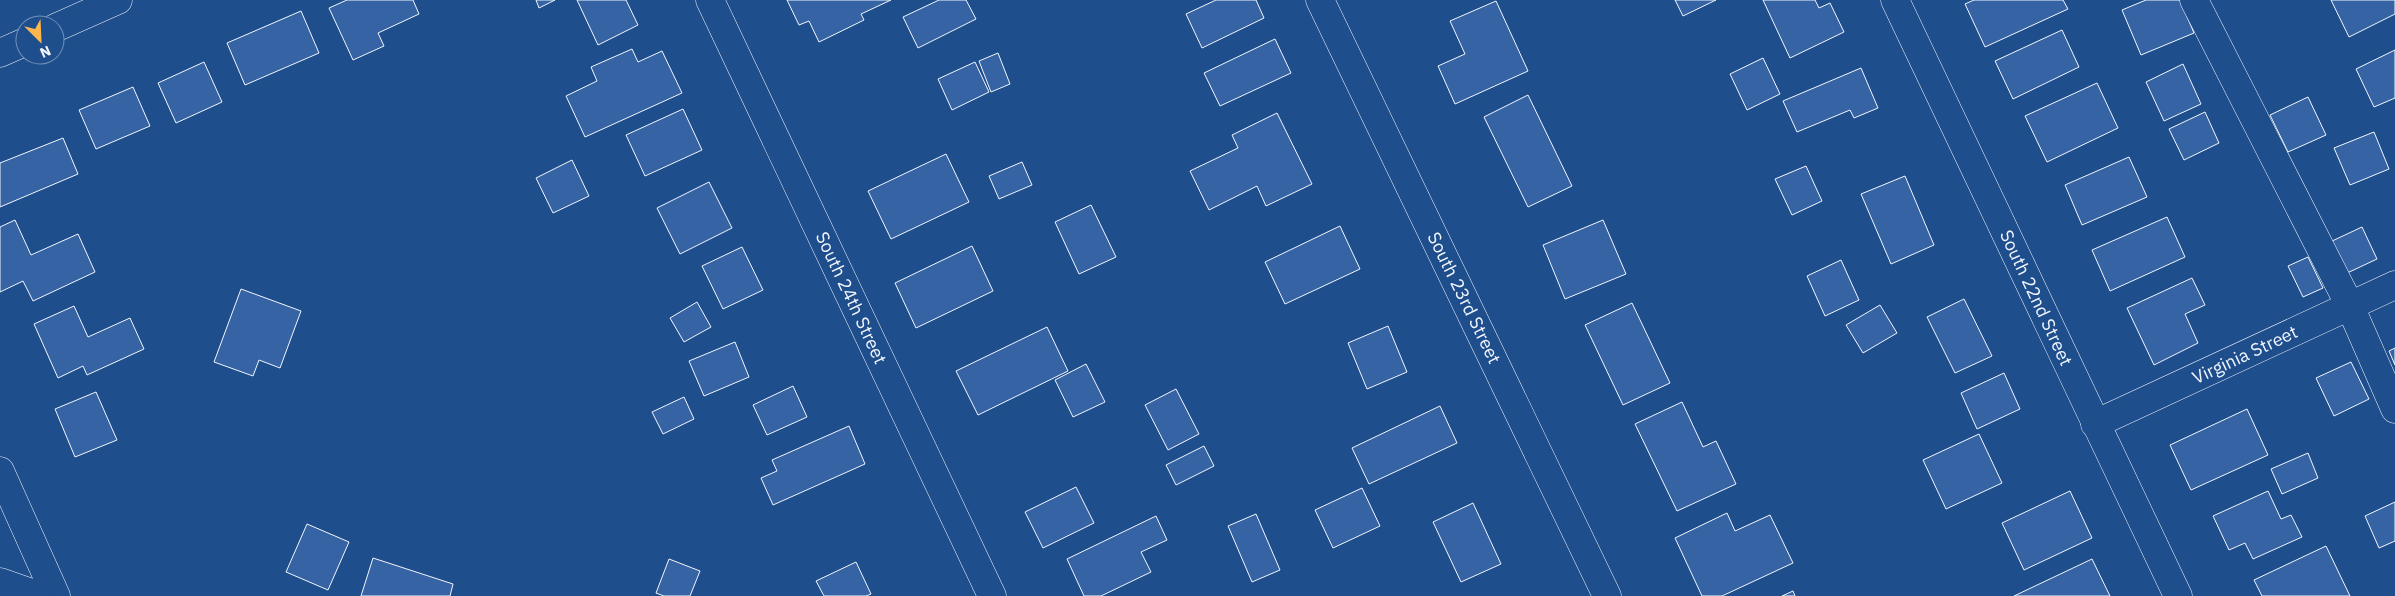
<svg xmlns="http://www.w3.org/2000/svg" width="2395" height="596" font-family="'IBM Plex Sans',sans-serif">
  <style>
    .building { fill: #3563a3; stroke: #f2f6ff }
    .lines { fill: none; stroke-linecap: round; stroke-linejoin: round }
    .minor-casing { stroke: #f2f6ff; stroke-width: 29 }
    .major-casing { stroke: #f2f6ff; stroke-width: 29 }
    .minor { stroke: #1f4e8c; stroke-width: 28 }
    .major { stroke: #1f4e8c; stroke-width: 28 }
    .labels { text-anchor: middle; stroke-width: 4; stroke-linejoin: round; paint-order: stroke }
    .street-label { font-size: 18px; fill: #f2f6ff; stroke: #1f4e8c }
  </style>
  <rect width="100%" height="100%" fill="#1f4e8c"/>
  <g class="building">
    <polygon points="347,0 413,0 419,14 378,33 384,46 353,60 329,8"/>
    <polygon points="536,0 555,0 539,8"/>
    <polygon points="577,0 626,0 638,25 598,45"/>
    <polygon points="787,0 891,0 861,14 864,20 819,42 809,21 799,25"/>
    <polygon points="939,0 966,0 976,19 918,48 903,17"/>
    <polygon points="1216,0 1256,0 1264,18 1202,48 1186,14"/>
    <polygon points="1675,0 1716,0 1683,16"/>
    <polygon points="1763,0 1815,0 1819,8 1830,3 1844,32 1790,58"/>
    <polygon points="1974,0 2063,0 2068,9 1985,47 1965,4"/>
    <polygon points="2146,0 2180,0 2194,33 2141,55 2122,10"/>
    <polygon points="2331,0 2395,0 2395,14 2349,37"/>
    <polygon points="1496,1 1528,71 1455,104 1438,66 1465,54 1450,21"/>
    <polygon points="301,11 319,53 245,85 227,43"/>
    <polygon points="2062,30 2079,67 2013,99 1995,61"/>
    <polygon points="1275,39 1291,73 1220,106 1204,73"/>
    <polygon points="632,49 638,62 662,51 682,93 585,137 566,96 597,81 591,67"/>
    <polygon points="2395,50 2395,98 2374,107 2356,69"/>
    <polygon points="998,53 1010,84 991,92 979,61"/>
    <polygon points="1763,58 1780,94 1747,110 1730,74"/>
    <polygon points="204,62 222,102 176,123 158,83"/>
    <polygon points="975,62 989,92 952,110 938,79"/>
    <polygon points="2183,64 2201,104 2164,121 2146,82"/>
    <polygon points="1861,68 1878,108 1854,118 1850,110 1797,132 1783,101"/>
    <polygon points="2097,83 2118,128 2047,162 2025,116"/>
    <polygon points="133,87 150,126 96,149 79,110"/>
    <polygon points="1528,95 1572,186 1528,207 1484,117"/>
    <polygon points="2308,97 2326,135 2288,152 2270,115"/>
    <polygon points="683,109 702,150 645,176 626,135"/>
    <polygon points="2205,112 2219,143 2184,160 2169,129"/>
    <polygon points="1277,113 1312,184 1266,206 1257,186 1209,210 1190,171 1238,148 1232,135"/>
    <polygon points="2374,132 2389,169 2350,185 2334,148"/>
    <polygon points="63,138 78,174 0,207 0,163"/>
    <polygon points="946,154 969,202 891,239 868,191"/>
    <polygon points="2129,157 2147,197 2082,225 2065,185"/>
    <polygon points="572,160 589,196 553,213 536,178"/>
    <polygon points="1022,162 1032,185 999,199 989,176"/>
    <polygon points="1806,166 1822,201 1792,215 1775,179"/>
    <polygon points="1905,176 1934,245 1891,264 1861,194"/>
    <polygon points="709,182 732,228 680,254 657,208"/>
    <polygon points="1091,205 1116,257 1079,274 1055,222"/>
    <polygon points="2167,217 2185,257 2110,291 2092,250"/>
    <polygon points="15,220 31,255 78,234 95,272 33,301 23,281 0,292 0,227"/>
    <polygon points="1603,220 1626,274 1565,299 1543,245"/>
    <polygon points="1340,226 1360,269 1285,304 1265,262"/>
    <polygon points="2362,227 2377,259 2345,274 2330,242"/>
    <polygon points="972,246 993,291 916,328 895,283"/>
    <polygon points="742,247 763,290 723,309 702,266"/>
    <polygon points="2308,257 2323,288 2303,297 2288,266"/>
    <polygon points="1841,260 1859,300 1825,316 1807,276"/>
    <polygon points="2192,278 2205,305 2185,314 2198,343 2154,365 2127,308"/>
    <polygon points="241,289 301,311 280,368 259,360 253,376 214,362"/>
    <polygon points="1964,299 1992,356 1955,373 1927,317"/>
    <polygon points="697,302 711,327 684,342 670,318"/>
    <polygon points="1632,303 1670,383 1623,405 1585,325"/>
    <polygon points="1880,305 1897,333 1863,353 1846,325"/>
    <polygon points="74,306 88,337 130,318 144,349 87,375 83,366 58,378 34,324"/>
    <polygon points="1388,326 1407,372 1367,389 1348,343"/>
    <polygon points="1047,327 1068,371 978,415 956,371"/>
    <polygon points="735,342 749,377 704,396 689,361"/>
    <polygon points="2395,348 2395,365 2389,351"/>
    <polygon points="2351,362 2369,399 2334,416 2316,378"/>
    <polygon points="1086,364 1105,402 1073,417 1055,380"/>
    <polygon points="2004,373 2020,409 1977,429 1961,393"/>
    <polygon points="793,386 807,417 767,435 753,405"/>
    <polygon points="1176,389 1199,434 1168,450 1145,405"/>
    <polygon points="96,392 117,440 75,457 55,409"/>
    <polygon points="684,397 694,419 663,434 652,412"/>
    <polygon points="1682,402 1703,447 1716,441 1736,484 1677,511 1635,424"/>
    <polygon points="1440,406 1457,443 1369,484 1352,448"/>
    <polygon points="2247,409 2268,455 2191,490 2170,445"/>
    <polygon points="849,426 865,464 773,505 761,478 777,471 772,460"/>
    <polygon points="1979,434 2002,483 1946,509 1923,460"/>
    <polygon points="1204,446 1214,466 1176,485 1166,465"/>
    <polygon points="2308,453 2318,478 2282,494 2271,469"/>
    <polygon points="1076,487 1094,523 1043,548 1025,512"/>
    <polygon points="1362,488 1380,526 1333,548 1315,510"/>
    <polygon points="2070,491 2092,538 2024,570 2002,523"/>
    <polygon points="2268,491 2281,519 2291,515 2302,537 2253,559 2245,543 2229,550 2213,516"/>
    <polygon points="2395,502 2395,541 2379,548 2365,516"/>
    <polygon points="1473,503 1501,564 1461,582 1433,522"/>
    <polygon points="1727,513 1735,531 1770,515 1793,563 1722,596 1702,596 1675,538"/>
    <polygon points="1256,514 1280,570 1252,582 1228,526"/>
    <polygon points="1156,516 1167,540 1141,552 1151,572 1101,596 1084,596 1067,559"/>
    <polygon points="307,524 349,542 328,590 286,572"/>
    <polygon points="2326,546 2350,596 2262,596 2254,580"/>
    <polygon points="373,558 453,584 450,596 361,596"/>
    <polygon points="669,559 700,571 690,596 664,596 656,593"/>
    <polygon points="2092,559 2110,596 2014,596"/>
    <polygon points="856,562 871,594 866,596 824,596 816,581"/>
    <polygon points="1793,591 1795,596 1782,596"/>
  </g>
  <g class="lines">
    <defs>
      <g id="minor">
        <polyline points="710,0 992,596"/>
        <polyline points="1320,0 1607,596"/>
        <polyline points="1895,0 2178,596"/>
        <polyline points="2194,0 2350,306 2395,409"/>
        <polyline points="55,28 118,0"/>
        <polyline points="0,53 25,42"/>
        <polyline points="2095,424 2395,285"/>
        <polyline points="0,471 56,596"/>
      </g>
      <polyline id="major" points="0,582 40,596"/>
    </defs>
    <use href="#minor" class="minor-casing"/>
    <use href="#major" class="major-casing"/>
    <use href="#minor" class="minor"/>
    <use href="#major" class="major"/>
  </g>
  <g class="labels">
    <g class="street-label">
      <text transform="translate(851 298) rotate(65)" y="6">South 24th Street</text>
      <text transform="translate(1464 298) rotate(64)" y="6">South 23rd Street</text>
      <text transform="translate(2036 298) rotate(65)" y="6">South 22nd Street</text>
      <text transform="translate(2245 355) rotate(-25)" y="6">Virginia Street</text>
    </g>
  </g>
  <g transform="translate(40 40) rotate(156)"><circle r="24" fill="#1f4e8c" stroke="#7391ba"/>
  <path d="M0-4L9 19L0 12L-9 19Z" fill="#ffb74d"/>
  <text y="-8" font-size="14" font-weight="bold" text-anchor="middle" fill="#f2f6ff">N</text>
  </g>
</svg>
